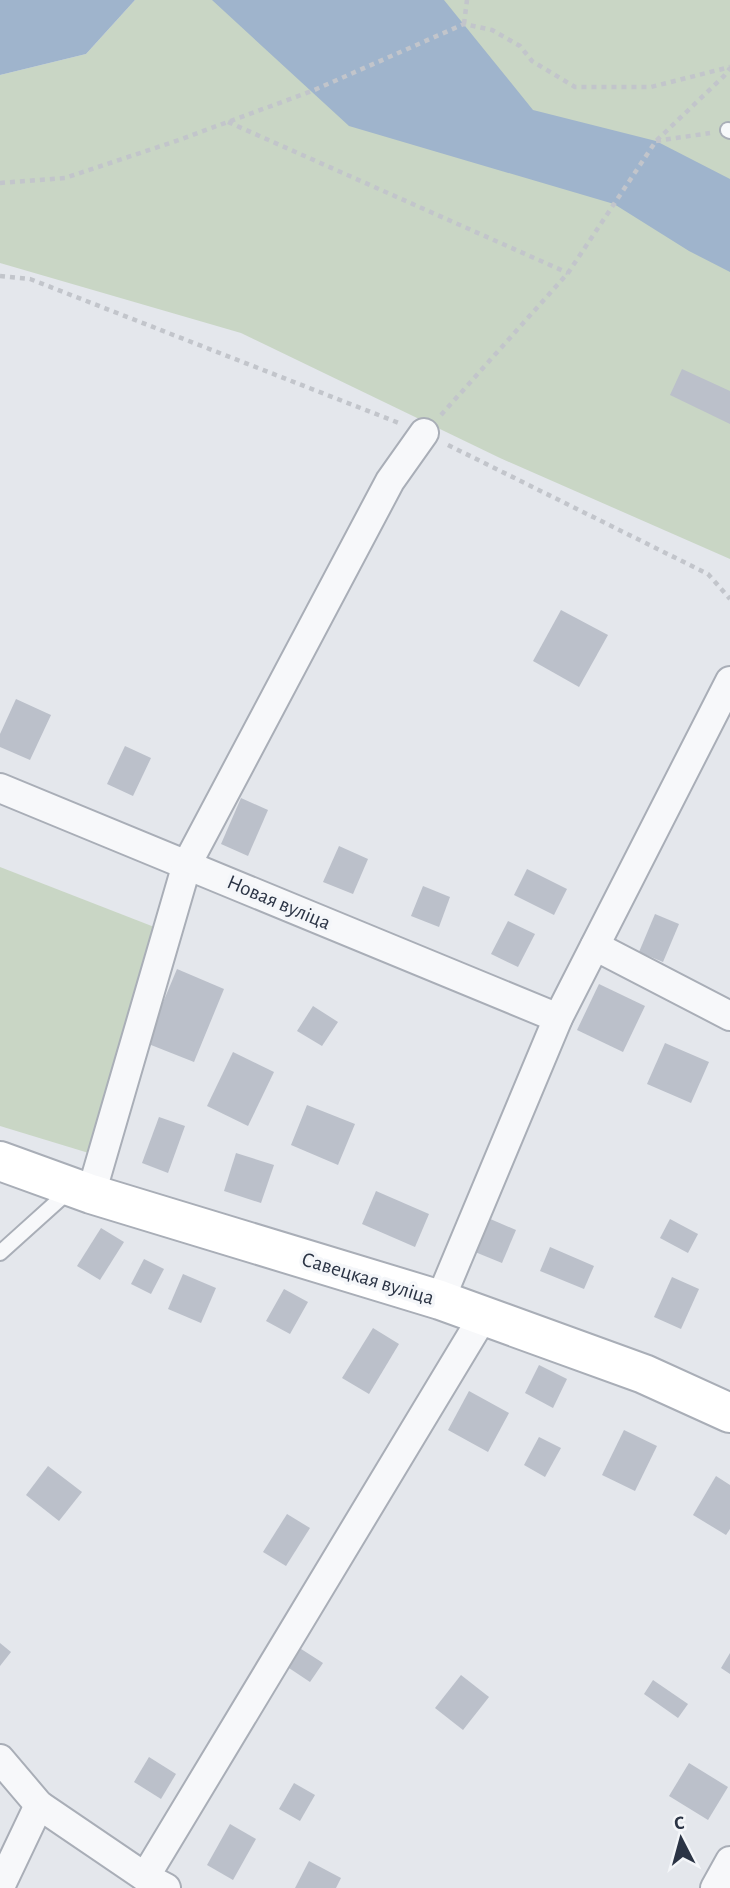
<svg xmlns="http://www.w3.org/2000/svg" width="730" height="1888" font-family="'Alegreya Sans',sans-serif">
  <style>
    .green { fill: #c9d6c5 }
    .water { fill: #9fb4cc }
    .building { fill: #bbc0ca }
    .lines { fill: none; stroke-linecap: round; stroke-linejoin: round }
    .service-casing { stroke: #a9aeb7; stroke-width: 18 }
    .minor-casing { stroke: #a9aeb7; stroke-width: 32 }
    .secondary-casing { stroke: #a9aeb7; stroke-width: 42 }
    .path { stroke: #c2c5cb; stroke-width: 4.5; stroke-dasharray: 5 5; stroke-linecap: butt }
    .service { stroke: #f7f8fa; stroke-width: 14 }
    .minor { stroke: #f7f8fa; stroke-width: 28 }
    .secondary { stroke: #fff; stroke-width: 38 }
    .labels { text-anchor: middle; stroke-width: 7; stroke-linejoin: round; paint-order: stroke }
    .street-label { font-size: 21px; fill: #2b3445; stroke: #f4f6f9 }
  </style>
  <rect width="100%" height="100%" fill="#e4e7ec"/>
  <g class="green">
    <polygon points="135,0 730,0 730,559 500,458 241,333 0,263 0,75 86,54"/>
    <polygon points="0,867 162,930 92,1154 0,1126"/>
  </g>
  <g class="water">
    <polygon points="0,0 135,0 86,54 0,75"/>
    <polygon points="212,0 444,0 533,110 656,141 730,179 730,272 689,251 614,204 349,126"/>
  </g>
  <g class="building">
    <polygon points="682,369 730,391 730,424 670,395"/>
    <polygon points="561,610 608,635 579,687 533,661"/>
    <polygon points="16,699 51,715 30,760 0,747 0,734"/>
    <polygon points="125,746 151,758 133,796 107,784"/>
    <polygon points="241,798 268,810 248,856 221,844"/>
    <polygon points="339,846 368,859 353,894 323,882"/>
    <polygon points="527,869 567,889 554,915 514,895"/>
    <polygon points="423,886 450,897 439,927 411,916"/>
    <polygon points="655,914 679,924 663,962 639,952"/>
    <polygon points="508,921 535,934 518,967 491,954"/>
    <polygon points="177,969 224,989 194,1062 146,1043"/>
    <polygon points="599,984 645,1006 623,1052 577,1030"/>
    <polygon points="313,1006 338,1022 322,1046 297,1031"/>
    <polygon points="665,1043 709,1062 691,1103 647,1084"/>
    <polygon points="233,1052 274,1072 248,1126 207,1106"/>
    <polygon points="307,1105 355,1124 338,1165 291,1145"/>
    <polygon points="159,1117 185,1126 168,1173 142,1163"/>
    <polygon points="236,1153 274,1165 261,1203 224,1191"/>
    <polygon points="376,1191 429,1214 415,1247 362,1224"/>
    <polygon points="488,1218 516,1230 502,1263 475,1252"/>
    <polygon points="670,1219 698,1234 688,1253 660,1238"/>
    <polygon points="101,1228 124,1242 100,1280 77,1266"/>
    <polygon points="550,1247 594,1266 584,1289 540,1271"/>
    <polygon points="144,1259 164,1269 151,1294 131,1284"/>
    <polygon points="183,1274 216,1288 201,1323 168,1309"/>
    <polygon points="672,1277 699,1289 681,1329 654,1317"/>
    <polygon points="284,1289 308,1302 290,1334 266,1321"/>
    <polygon points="373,1328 399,1344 369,1394 342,1378"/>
    <polygon points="539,1365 567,1379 553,1408 525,1393"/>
    <polygon points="469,1391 509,1413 488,1452 448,1430"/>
    <polygon points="624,1430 657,1446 635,1491 602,1475"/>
    <polygon points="539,1437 561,1448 545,1477 524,1465"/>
    <polygon points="48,1466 82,1492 59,1521 26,1495"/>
    <polygon points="716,1476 730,1485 730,1529 726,1535 693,1515"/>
    <polygon points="287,1514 310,1528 286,1566 263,1552"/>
    <polygon points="0,1643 11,1652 0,1666"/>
    <polygon points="298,1647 323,1663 310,1682 286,1666"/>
    <polygon points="730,1653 730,1674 721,1668"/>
    <polygon points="461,1675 489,1697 463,1730 435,1708"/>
    <polygon points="653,1680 688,1704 678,1718 644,1694"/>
    <polygon points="149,1757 176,1774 161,1799 134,1782"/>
    <polygon points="689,1763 728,1787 708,1820 669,1796"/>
    <polygon points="294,1783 315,1795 300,1821 279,1809"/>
    <polygon points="230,1824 256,1839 233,1880 207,1865"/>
    <polygon points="309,1861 341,1878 336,1888 295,1888"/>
  </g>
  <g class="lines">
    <defs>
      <g id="service">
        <polyline points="728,130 730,131"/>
        <polyline points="0,1253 70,1190"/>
      </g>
      <g id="minor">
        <polyline points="0,788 558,1018"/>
        <polyline points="595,946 730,1016"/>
        <polyline points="91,1194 187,864 390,481 424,433"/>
        <polyline points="440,1300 558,1018 730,681"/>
        <polyline points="0,1759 39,1805 145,1877 166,1888"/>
        <polyline points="145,1877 484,1315"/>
        <polyline points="0,1887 39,1805"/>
        <polyline points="715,1888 730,1861"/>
      </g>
      <polyline id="secondary" points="0,1161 91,1194 440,1300 644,1374 730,1413"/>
    </defs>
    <use href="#service" class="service-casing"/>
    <use href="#minor" class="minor-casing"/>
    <use href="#secondary" class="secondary-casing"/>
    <g class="path">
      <polyline points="464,24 467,0"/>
      <polyline points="228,122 568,273"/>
      <polyline points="656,141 710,133"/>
      <polyline points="0,183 65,178 176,141 312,91 464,24 492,30 520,46 532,61 575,87 651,87 730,67"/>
      <polyline points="0,276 30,279 399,423"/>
      <polyline points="441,415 568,273 656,141 724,76 730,68"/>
      <polyline points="448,445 708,574 730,599"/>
    </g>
    <use href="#service" class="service"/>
    <use href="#minor" class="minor"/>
    <use href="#secondary" class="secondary"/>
  </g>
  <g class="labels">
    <g class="street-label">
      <text transform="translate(279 902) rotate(23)" y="7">Новая вуліца</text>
      <text transform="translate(368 1278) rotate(17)" y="7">Савецкая вуліца</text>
    </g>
  </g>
  <g transform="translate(681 1839) rotate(354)" stroke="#f4f6f9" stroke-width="5" paint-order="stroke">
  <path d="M0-5L12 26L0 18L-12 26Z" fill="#2b3445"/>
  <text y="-10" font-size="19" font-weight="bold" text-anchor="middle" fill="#2b3445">С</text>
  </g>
</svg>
